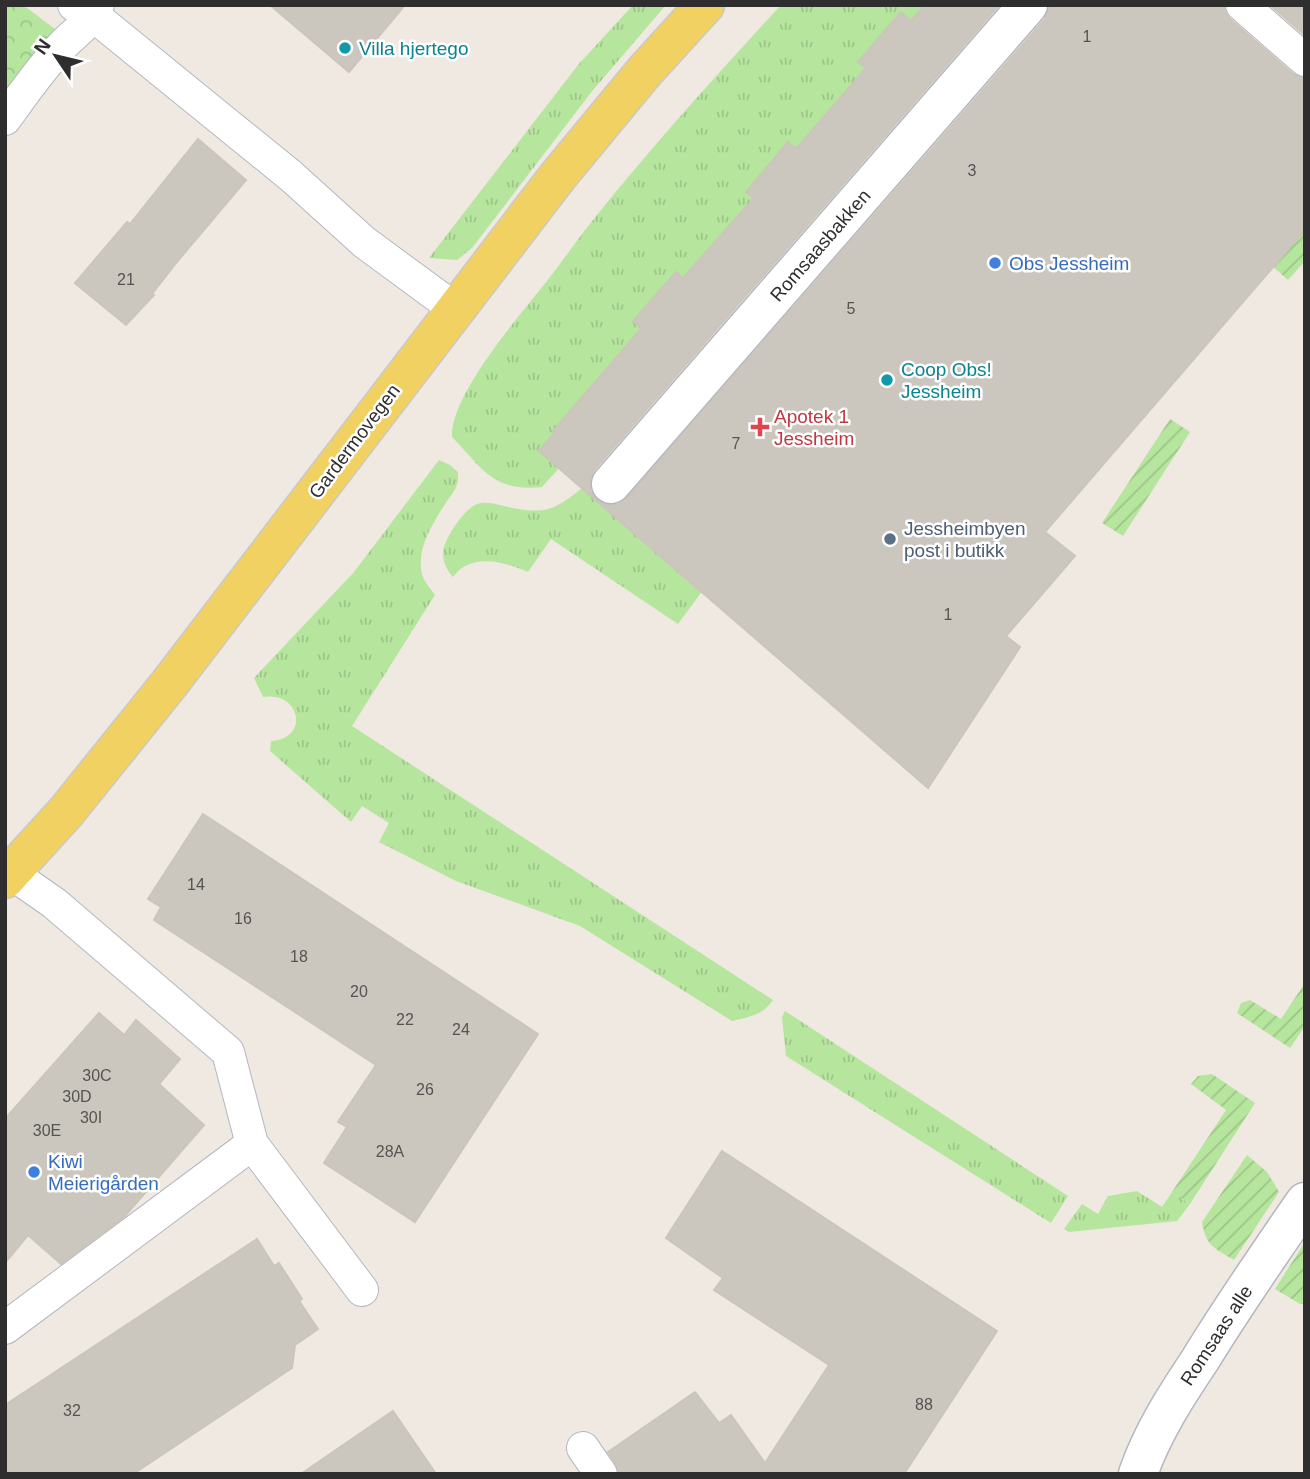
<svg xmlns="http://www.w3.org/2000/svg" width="1310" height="1479" font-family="Helvetica,sans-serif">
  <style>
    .grass { fill: url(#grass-tufts) }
    .forest { fill: url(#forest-crowns) }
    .garden { fill: url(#garden-furrows) }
    .building { fill: #cbc7bf; stroke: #cbc5ba; stroke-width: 2 }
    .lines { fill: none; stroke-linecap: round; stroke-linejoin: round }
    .service-casing { stroke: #b4b7c1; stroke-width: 34 }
    .minor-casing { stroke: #b4b7c1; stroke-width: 41 }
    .primary-casing { stroke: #c9c9c9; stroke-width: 41 }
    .service { stroke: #fff; stroke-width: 32 }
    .minor { stroke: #fff; stroke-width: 38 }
    .primary { stroke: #f2d163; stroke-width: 38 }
    .culture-dot { fill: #0f9aa8; stroke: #fff; stroke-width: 2.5 }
    .shop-dot { fill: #3f7fe0; stroke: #fff; stroke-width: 2.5 }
    .health-dot { fill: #e0444e; stroke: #fff; stroke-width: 2.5 }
    .service-dot { fill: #5c6f8a; stroke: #fff; stroke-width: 2.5 }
    .labels { text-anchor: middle; stroke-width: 5; stroke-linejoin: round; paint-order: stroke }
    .number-label { font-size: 16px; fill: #555452 }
    .culture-label { font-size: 19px; fill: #0d838f; stroke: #fff; text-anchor: start }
    .street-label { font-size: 19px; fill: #2e2e2e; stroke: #fff }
    .shop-label { font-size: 19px; fill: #366cbe; stroke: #fff; text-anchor: start }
    .health-label { font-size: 19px; fill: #be3a42; stroke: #fff; text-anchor: start }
    .service-label { font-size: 19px; fill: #4e5e75; stroke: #fff; text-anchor: start }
  </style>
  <defs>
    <pattern id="grass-tufts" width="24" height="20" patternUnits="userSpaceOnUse" patternTransform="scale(1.75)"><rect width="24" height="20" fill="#b6e59e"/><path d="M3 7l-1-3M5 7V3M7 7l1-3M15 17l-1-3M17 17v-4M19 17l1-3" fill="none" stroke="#9dc588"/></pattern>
    <pattern id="forest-crowns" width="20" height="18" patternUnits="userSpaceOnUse" patternTransform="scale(1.75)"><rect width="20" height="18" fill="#b6e59e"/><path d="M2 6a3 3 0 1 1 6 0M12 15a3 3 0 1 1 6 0" fill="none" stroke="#9dc588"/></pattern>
    <pattern id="garden-furrows" width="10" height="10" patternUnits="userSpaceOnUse" patternTransform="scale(1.75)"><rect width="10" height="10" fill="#b6e59e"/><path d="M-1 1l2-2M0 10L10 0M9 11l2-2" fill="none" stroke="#9dc588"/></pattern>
  </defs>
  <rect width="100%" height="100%" fill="#efe9e1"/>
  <g class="grass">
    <polygon points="633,5 666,5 593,90 472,248 457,260 429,258 578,65"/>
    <path d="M781 5H925L911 21 900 13 859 62 866 68 796 149 788 142 746 191 754 198 707 252 687 281 675 272 633 321 641 329 539 450 561 466 542 487C493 492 483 469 452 437 450 395 521 314 547 281 567 255 585 229 605 205 661 136 721 70 781 5Z"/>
    <path d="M439 460 450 465 458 472C459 486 454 491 447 501 433 523 414 551 423 577 425 583 431 589 435 595L352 726 773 1000C763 1015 749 1017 732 1021L580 926 456 881 379 842 389 823 362 806 351 822 270 751 271 741C310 739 301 691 263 697L254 678 354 572Z"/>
    <path d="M584 486 703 590 678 624 551 539 528 572C505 562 471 552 453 577 446 569 443 562 443 552 444 539 465 508 477 504 485 501 496 504 504 506 543 515 554 512 584 486Z"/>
    <polygon points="785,1011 1068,1196 1051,1223 786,1056 782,1017"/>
    <polygon points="1137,1191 1162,1207 1172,1192 1190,1204 1177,1221 1069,1232 1064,1229 1082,1204 1098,1214 1108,1196"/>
  </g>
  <polygon class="forest" points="5,5 23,5 59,32 5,101"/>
  <g class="garden">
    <polygon points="1305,228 1305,261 1288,280 1272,266"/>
    <polygon points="1170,419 1190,432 1123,536 1102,523"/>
    <polygon points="1305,983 1305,1026 1290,1048 1237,1013 1241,1003 1250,1000 1281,1019"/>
    <polygon points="1212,1074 1255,1103 1190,1204 1172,1192 1226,1110 1191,1084 1198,1076"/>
    <path d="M1247 1155 1267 1172 1279 1192 1234 1260C1214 1248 1206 1246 1202 1222Z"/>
    <polygon points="1305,1242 1305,1304 1300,1304 1275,1289"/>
  </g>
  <g class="building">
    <polygon points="270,5 405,5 349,72"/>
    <polygon points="925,5 999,5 594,470 590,479 590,490 597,501 606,505 617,505 627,498 1045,19 1049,5 1224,5 1225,12 1230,19 1293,74 1305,78 1305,230 1045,532 1075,556 1006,636 1020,647 928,788 539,451 555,432 553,431 641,329 633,321 676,272 683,278 754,198 746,192 788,142 796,149 866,68 858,62 901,12 911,21"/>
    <polygon points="1270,5 1305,5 1305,35"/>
    <polygon points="198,139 246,180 176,263 152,294 154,295 126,325 75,283 127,222 130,224"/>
    <polygon points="203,814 538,1034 415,1222 324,1163 347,1127 338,1122 376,1065 154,920 161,907 148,899"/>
    <polygon points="99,1013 124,1035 136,1020 180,1059 159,1084 204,1125 125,1216 61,1264 28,1235 5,1263 5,1119"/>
    <polygon points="722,1151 997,1331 904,1474 619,1474 616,1464 608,1452 695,1392 719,1423 731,1415 765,1463 829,1365 714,1290 723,1278 666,1238"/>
    <polygon points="257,1239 274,1266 279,1263 302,1299 299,1301 318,1329 295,1345 292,1368 133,1474 5,1474 5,1405"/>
    <polygon points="393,1411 436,1474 301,1474"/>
  </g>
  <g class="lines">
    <defs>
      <g id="service">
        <polyline points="74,5 94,16 291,176 364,242 455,309"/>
        <polyline points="1242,5 1305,60"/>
        <path d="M5 119C23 94 41 68 62 46 75 32 91 23 98 5"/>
        <polyline points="11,873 54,903 228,1052 252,1144 362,1290"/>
        <polyline points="5,1328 252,1144"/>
        <polyline points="583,1448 601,1474"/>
      </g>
      <g id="minor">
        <polyline points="611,484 1028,5"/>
        <path d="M1138 1474C1152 1433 1176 1396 1200 1360 1233 1306 1269 1254 1305 1202"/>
      </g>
      <polyline id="primary" points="5,879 66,812 169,684 558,176 644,72 705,5"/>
    </defs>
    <use href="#service" class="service-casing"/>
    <use href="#minor" class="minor-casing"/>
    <use href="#primary" class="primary-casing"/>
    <use href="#service" class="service"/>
    <use href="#minor" class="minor"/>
    <use href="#primary" class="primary"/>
  </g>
  <g class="culture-dot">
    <circle cx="345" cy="48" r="7"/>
    <circle cx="887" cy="380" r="7"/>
  </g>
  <g class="shop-dot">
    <circle cx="995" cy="263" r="7"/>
    <circle cx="34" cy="1172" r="7"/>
  </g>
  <path class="health-dot" d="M756.5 416.5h7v7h7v7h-7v7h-7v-7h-7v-7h7z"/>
  <circle class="service-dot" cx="890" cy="539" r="7"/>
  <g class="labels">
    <g class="number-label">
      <text x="1087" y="42">1</text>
      <text x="972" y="176">3</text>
      <text x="126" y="285">21</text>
      <text x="851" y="314">5</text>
      <text x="736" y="449">7</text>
      <text x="948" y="620">1</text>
      <text x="196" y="890">14</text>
      <text x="243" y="924">16</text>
      <text x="299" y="962">18</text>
      <text x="359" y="997">20</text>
      <text x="405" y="1025">22</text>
      <text x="461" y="1035">24</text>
      <text x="97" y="1081">30C</text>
      <text x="425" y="1095">26</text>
      <text x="77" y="1102">30D</text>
      <text x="91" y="1123">30I</text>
      <text x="47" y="1136">30E</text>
      <text x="390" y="1157">28A</text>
      <text x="924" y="1410">88</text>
      <text x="72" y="1416">32</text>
    </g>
    <g class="culture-label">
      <text x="359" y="55">Villa hjertego</text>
      <text x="901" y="376">Coop Obs!<tspan x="901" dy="22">Jessheim</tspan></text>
    </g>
    <g class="street-label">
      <text transform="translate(820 245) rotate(-49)" y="7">Romsaasbakken</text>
      <text transform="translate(354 441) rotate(-53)" y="7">Gardermovegen</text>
      <text transform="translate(1216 1335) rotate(-57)" y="7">Romsaas alle</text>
    </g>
    <g class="shop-label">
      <text x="1009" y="270">Obs Jessheim</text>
      <text x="48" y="1168">Kiwi<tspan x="48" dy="22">Meierigården</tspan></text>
    </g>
    <g class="health-label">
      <text x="774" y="423">Apotek 1<tspan x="774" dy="22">Jessheim</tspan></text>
    </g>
    <g class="service-label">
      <text x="904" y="535">Jessheimbyen<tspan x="904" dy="22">post i butikk</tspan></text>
    </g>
  </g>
  <rect width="1310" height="1479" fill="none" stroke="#2e2e2e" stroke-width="14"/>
  <g transform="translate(56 56) rotate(305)" stroke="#ffffff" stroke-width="5" paint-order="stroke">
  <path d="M0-5L12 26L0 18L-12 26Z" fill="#2e2e2e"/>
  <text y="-10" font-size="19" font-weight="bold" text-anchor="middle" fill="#2e2e2e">N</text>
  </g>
</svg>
